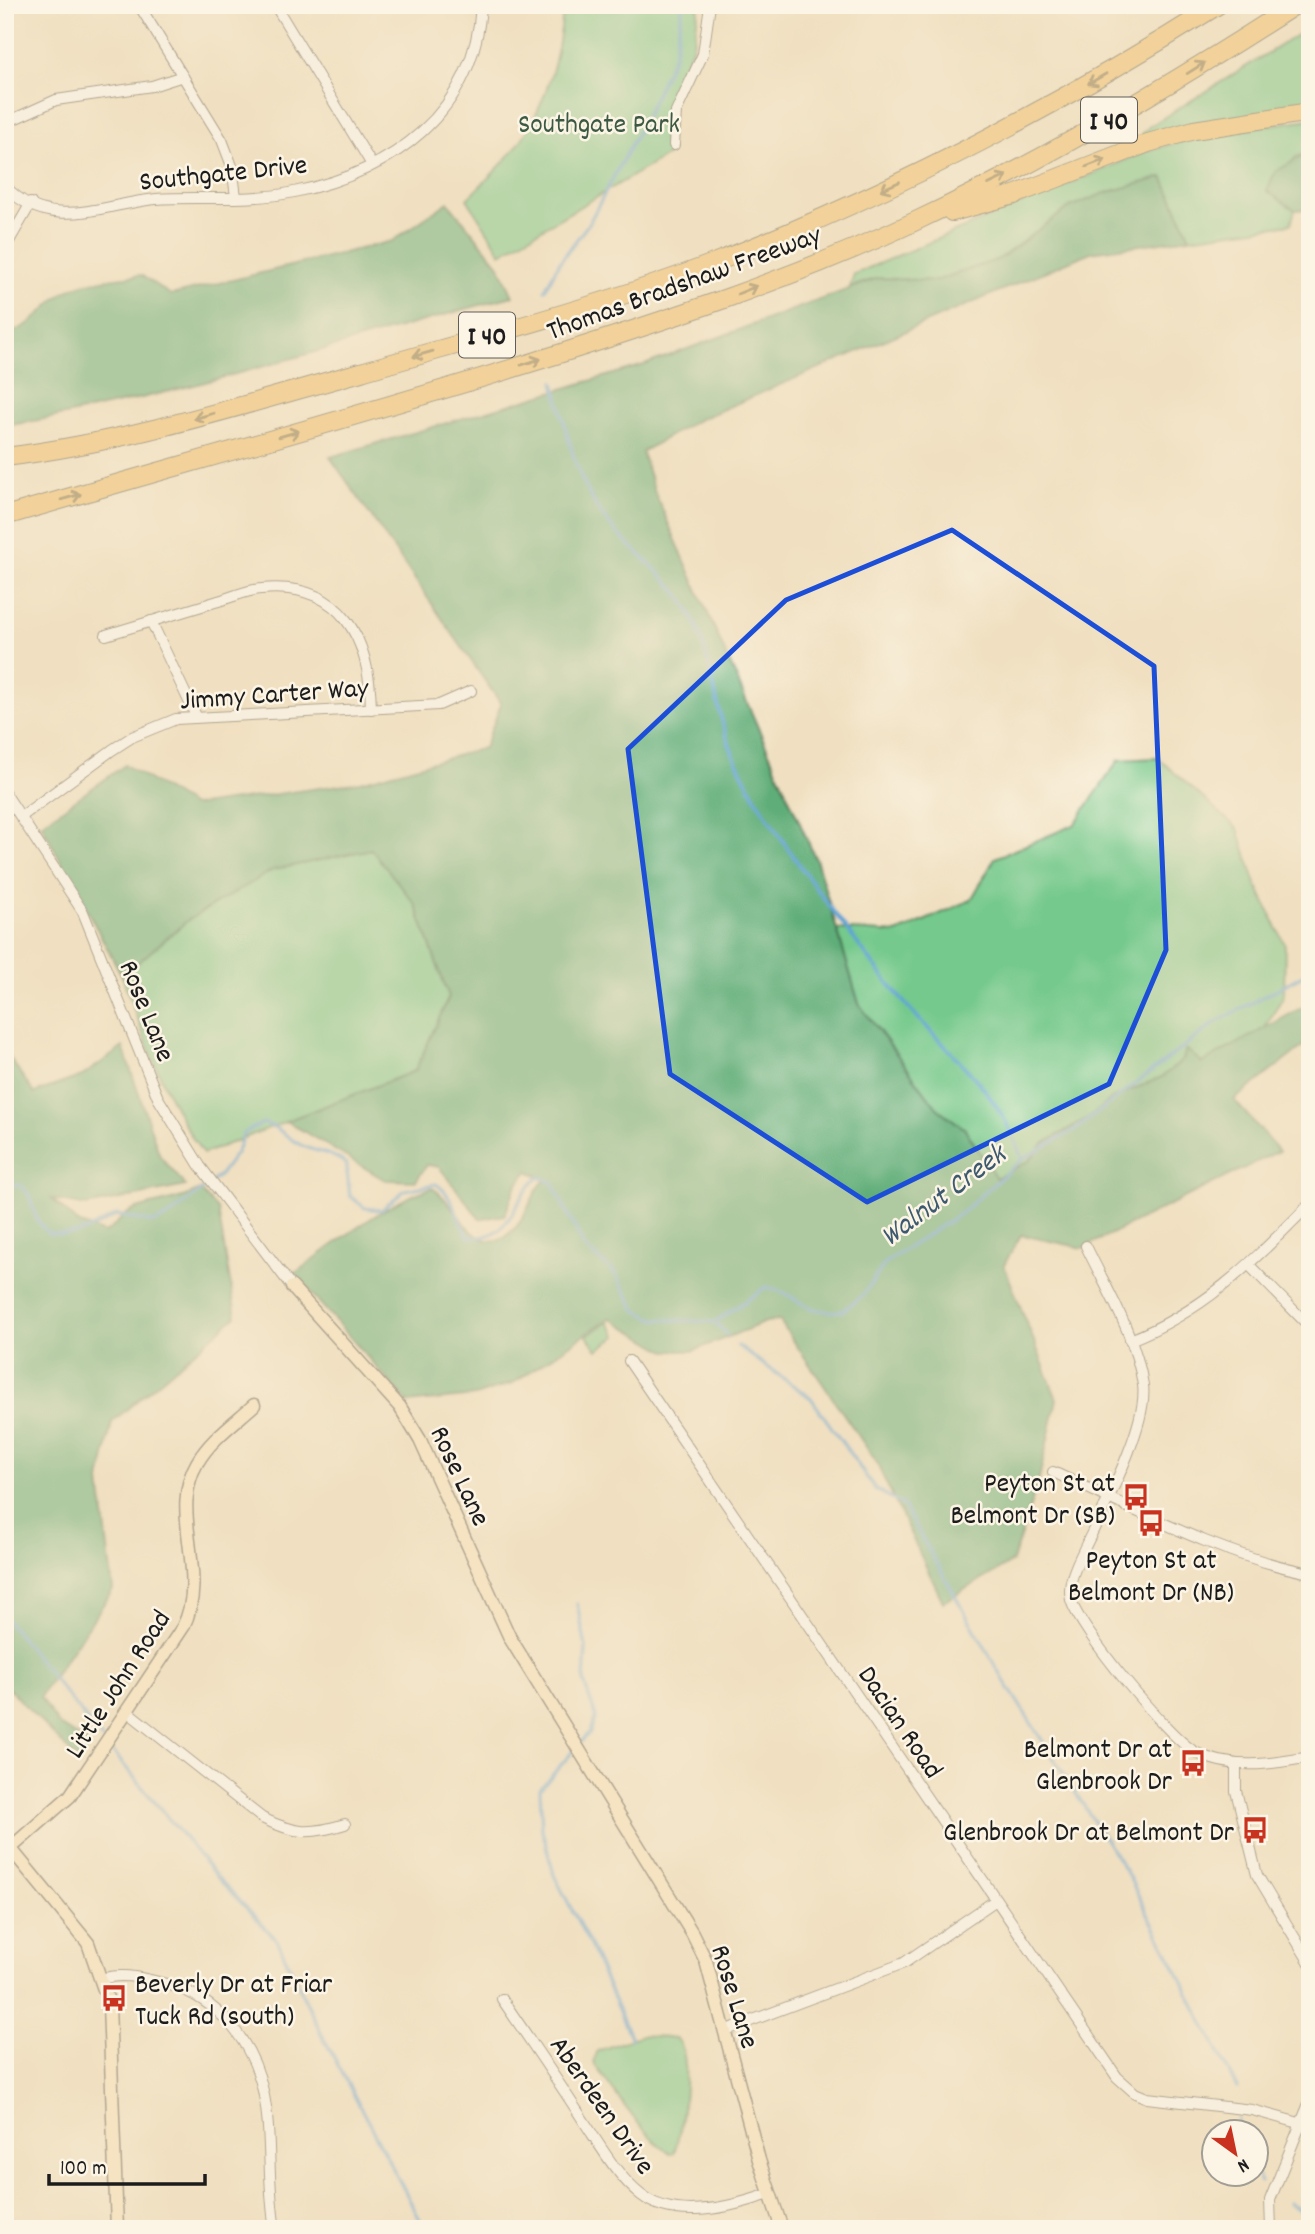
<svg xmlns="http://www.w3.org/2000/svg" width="1315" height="2234" font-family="Dekko,sans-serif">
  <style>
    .green { fill: #74c98c; stroke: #487254; stroke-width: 2 }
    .forest { fill: #5fad78; stroke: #3e644a; stroke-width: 2 }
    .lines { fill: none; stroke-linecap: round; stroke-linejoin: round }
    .stream { stroke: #61a3d5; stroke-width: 3.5 }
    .street-casing { stroke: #666156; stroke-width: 12 }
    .secondary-casing { stroke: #666156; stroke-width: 15 }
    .highway-casing { stroke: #666156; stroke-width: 20 }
    .street { stroke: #fff; stroke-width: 10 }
    .secondary { stroke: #fbe7c3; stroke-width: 12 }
    .highway { stroke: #f4c26a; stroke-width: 18 }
    .oneway { stroke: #886f43 }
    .marked { fill: none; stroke: #1d4ed8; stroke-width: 5; stroke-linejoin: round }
    .labels { text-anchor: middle; stroke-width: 5; stroke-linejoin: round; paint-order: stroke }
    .shield { fill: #fcf5e5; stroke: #5f5d58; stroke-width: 2 }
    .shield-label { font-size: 26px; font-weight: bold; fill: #1c1c1c }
    .park-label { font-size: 28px; fill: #3b5943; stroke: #fcf5e5 }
    .street-label { font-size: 28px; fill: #1c1c1c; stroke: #fcf5e5 }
    .poi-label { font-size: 28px; fill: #1c1c1c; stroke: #fcf5e5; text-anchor: end }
    .water-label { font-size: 30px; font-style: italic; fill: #3b596f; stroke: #fcf5e5 }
  </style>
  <rect width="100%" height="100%" fill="#fcf5e5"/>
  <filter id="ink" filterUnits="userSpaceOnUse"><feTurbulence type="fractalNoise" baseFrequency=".0143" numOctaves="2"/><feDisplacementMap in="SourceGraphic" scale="14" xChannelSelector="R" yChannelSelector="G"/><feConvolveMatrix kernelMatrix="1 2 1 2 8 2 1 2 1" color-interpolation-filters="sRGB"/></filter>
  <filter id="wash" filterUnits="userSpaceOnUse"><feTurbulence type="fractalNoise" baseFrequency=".00686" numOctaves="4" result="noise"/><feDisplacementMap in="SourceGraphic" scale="28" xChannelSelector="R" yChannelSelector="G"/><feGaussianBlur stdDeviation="1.57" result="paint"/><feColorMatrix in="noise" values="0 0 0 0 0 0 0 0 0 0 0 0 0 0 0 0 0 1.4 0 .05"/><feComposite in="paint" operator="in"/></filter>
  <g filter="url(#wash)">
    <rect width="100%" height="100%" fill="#f0e0c1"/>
    <g class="green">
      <path d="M563 5H699C697 19 696 34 692 48 679 87 653 112 668 155L501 253 467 199C481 185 496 171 509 156 543 117 561 56 563 5Z"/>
      <polygon points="1310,27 1310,106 1143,137 1142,133 1150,126"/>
      <polygon points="1310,119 1310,152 1296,157 1267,191 1295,210 1291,224 1190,238 1163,177 1070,207 999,259 935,281 878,278 850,287 854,274 1149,150 1216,132"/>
      <polygon points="1158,758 1238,829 1256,884 1285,945 1284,995 1265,1028 1202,1064 1186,1049 1183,1060 1162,1077 1113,1098 1094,1114 1043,1144 1029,1161 996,1179 965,1129 937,1108 859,1004 837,929 897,933 971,900 995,858 1074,825 1119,760"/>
      <path d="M371 849 415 904 449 997 415 1071 203 1154C165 1099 144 1039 122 976L188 920 273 870Z"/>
      <polygon points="608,1322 617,1336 597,1350 587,1336"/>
      <path d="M642 2035 676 2038C694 2053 682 2130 674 2153L670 2154C638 2130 617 2094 593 2063L597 2051Z"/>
    </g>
    <g class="forest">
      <polygon points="1310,152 1310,209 1295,210 1267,191 1275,172"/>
      <path d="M1163 177 1190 238 1091 252 698 420 642 452 656 495 817 862 859 1004 937 1108 965 1129 996 1178 1029 1161 1043 1144 1094 1114 1113 1098 1162 1077 1183 1060 1186 1049 1202 1063 1310 1003V1041L1234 1100 1279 1151 1083 1248 1021 1235 1004 1265 1057 1399 1039 1479 1012 1562 943 1602 875 1460 779 1320 766 1322 693 1351H666L610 1318 513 1383 475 1396 408 1403 294 1274C332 1246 387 1201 432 1188 458 1202 477 1269 516 1227 528 1214 531 1194 544 1181L552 1182 528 1171 515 1188 505 1215 480 1219 439 1167 427 1165 416 1181 385 1180 286 1121 415 1071 449 997 415 904 371 849 273 870 188 920 122 976 41 824 125 765 193 806 360 782 484 748 501 704 330 457 644 365 878 278 935 281 999 259 1070 207 1105 193Z"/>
      <path d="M448 202 499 265 513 296C344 342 178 397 5 426V334C32 327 39 313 58 297 80 279 114 279 141 275L171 295 392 241Z"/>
      <path d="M123 1047 160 1156 186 1186 86 1206 52 1199 78 1223 104 1233C117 1227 120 1215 134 1210 156 1202 180 1201 200 1190L218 1210 236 1316 112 1422 100 1481 113 1590 40 1697 59 1725 90 1744 79 1761 5 1685V1051L34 1093 82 1076Z"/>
    </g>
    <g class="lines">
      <g class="stream">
        <polyline points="545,290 559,263 589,223 644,120 674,55 683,5"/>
        <path d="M554 382C566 427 574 478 603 516 631 554 673 575 693 618 712 658 714 705 730 746 747 792 797 863 827 903 854 939 880 975 909 1008 954 1059 1000 1091 1022 1159"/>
        <path d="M5 1182C35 1187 27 1198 37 1219 39 1224 45 1229 48 1233 81 1238 90 1228 117 1215L154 1223 169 1216 220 1175 236 1153 244 1133 263 1123C282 1128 285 1137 301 1145 317 1153 332 1152 346 1164L350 1196 365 1208 381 1210 405 1190 436 1184C455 1196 456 1220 469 1237 514 1241 512 1197 539 1177L552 1182 585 1248 614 1272 636 1310 654 1319 715 1322 766 1287C799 1293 798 1314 842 1311L863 1295 886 1262 961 1213 1022 1159 1076 1129 1215 1023 1310 971"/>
        <polyline points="715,1322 727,1335"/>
        <polyline points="738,1346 811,1398 875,1489 903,1505 1005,1682 1128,1875 1237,2088"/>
        <polyline points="577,1604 586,1647 584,1682 596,1717 590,1732 540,1789 542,1830 554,1875 590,1945 631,2039"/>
        <polyline points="5,1618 103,1740"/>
        <polyline points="108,1746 218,1878 277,1940 321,2033 425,2229"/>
        <polyline points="1237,2132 1238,2120"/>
        <polyline points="1256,2173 1261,2182"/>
        <polyline points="1289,2203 1310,2217"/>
      </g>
    </g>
  </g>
  <g filter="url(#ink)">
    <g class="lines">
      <defs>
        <g id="street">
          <polyline points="139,5 222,140 232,166 236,197"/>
          <polyline points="275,5 372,165"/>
          <polyline points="5,123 56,100 152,86 183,76"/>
          <polyline points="674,145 676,112 703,54 710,5"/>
          <path d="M5 186C50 234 103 204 156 199 201 196 249 202 294 192 392 172 475 113 481 5"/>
          <polyline points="5,248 31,203"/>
          <polyline points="151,621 196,716"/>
          <path d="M106 635C142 624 178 613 215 602 230 598 246 590 261 589 342 581 370 639 371 709"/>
          <polyline points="5,793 83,912 158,1098 200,1166 292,1287"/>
          <polyline points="22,816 112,750 132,737 176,719 439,705 471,691"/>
          <path d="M1086 1246C1107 1290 1136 1336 1143 1385 1149 1427 1096 1522 1077 1564 1072 1576 1068 1587 1071 1600 1079 1629 1168 1737 1195 1752 1231 1771 1272 1764 1310 1757"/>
          <polyline points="1249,1265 1310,1327"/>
          <path d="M1130 1340C1207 1310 1253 1261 1310 1204"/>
          <polyline points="629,1361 1117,2077 1135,2093 1147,2098 1252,2110 1310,2126"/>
          <path d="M1053 1472C1135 1509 1220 1556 1310 1573"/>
          <path d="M128 1712 262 1818C295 1834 310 1835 345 1824"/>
          <polyline points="1236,1765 1236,1791 1257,1875 1310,1963"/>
          <path d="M102 1979C123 1972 149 1979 170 1985 194 1992 215 2007 231 2025 283 2087 262 2155 275 2229"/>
          <path d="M502 1999C530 2040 558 2081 585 2123 601 2147 618 2177 641 2195 676 2222 732 2207 769 2194"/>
          <polyline points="724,2031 904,1963 996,1900"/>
          <polyline points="1271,2229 1270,2200 1310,2101"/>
        </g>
        <g id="secondary">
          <polyline points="292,1287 400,1407 420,1440 510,1638 692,1933 706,1961 759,2160 782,2229"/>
          <polyline points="11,1849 88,1943 109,2004 117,2229"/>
          <path d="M5 1853 70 1796 183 1627C210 1573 168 1512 197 1463 210 1440 234 1423 254 1405"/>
        </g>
        <g id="highway">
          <polyline points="952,212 1014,195 1148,143 1194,130 1310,112"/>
          <path d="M5 457C127 442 243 405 361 372 478 338 598 307 711 264 889 195 1057 107 1218 5"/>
          <path d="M5 516C180 465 356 417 530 363 661 322 793 279 918 220 1049 158 1173 84 1295 5"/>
        </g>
      </defs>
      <use href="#street" class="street-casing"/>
      <use href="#secondary" class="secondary-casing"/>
      <use href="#highway" class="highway-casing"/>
      <use href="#street" class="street"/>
      <use href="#secondary" class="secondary"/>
      <use href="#highway" class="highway"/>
    </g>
    <defs><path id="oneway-shaft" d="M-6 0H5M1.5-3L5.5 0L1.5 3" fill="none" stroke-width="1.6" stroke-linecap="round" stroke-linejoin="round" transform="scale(1.75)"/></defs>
    <g class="oneway">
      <use href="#oneway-shaft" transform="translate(1196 68) rotate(-32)"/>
      <use href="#oneway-shaft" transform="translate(1097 79) rotate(150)"/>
      <use href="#oneway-shaft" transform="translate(1096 163) rotate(-21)"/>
      <use href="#oneway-shaft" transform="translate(998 180) rotate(-26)"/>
      <use href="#oneway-shaft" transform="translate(890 186) rotate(156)"/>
      <use href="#oneway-shaft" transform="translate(747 290) rotate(-22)"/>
      <use href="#oneway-shaft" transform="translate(423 354) rotate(164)"/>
      <use href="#oneway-shaft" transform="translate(531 362) rotate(-17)"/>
      <use href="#oneway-shaft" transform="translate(204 416) rotate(164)"/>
      <use href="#oneway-shaft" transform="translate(289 434) rotate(-16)"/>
      <use href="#oneway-shaft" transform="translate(71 497) rotate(-16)"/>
    </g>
  </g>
  <path d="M0 0H1315V2234H0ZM952 530 1154 666 1166 950 1109 1084 867 1202 670 1074 628 749 786 600Z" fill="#f0e0c1" fill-opacity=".55" fill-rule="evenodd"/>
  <path class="marked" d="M952 530 1154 666 1166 950 1109 1084 867 1202 670 1074 628 749 786 600Z"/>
  <defs>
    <symbol id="bus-bare" viewBox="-9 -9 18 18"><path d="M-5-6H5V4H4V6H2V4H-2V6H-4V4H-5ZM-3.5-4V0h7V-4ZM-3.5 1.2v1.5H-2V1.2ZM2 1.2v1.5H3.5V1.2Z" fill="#c8321e" stroke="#fcf5e5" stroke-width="2.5" paint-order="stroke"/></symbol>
  </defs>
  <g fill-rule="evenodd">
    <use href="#bus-bare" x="1117" y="1478" width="38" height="38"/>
    <use href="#bus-bare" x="1132" y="1504" width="38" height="38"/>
    <use href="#bus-bare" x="1174" y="1744" width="38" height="38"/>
    <use href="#bus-bare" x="1236" y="1811" width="38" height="38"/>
    <use href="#bus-bare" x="95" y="1979" width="38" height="38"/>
  </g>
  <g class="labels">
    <g class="shield">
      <rect x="1081" y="97.5" width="56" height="45" rx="5"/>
      <rect x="459" y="312.5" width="56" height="45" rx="5"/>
    </g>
    <g class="shield-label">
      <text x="1109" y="129">I 40</text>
      <text x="487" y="344">I 40</text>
    </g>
    <g class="park-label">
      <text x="599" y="132">Southgate Park</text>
    </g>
    <g class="street-label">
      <text transform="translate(223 171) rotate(-6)" y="10">Southgate Drive</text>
      <text transform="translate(683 281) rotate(-20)" y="10">Thomas Bradshaw Freeway</text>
      <text transform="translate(274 692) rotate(-4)" y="10">Jimmy Carter Way</text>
      <text transform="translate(149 1010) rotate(68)" y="10">Rose Lane</text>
      <text transform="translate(462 1475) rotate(65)" y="10">Rose Lane</text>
      <text transform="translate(116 1683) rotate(-57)" y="10">Little John Road</text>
      <text transform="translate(902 1721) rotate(56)" y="10">Dacian Road</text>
      <text transform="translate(737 1996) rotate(73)" y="10">Rose Lane</text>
      <text transform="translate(604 2104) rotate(55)" y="10">Aberdeen Drive</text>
    </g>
    <g class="poi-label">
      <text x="1115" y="1491">Peyton St at<tspan x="1115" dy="32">Belmont Dr (SB)</tspan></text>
      <text x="1151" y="1568" text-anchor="middle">Peyton St at<tspan x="1151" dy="32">Belmont Dr (NB)</tspan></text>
      <text x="1172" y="1757">Belmont Dr at<tspan x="1172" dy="32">Glenbrook Dr</tspan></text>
      <text x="1234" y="1840">Glenbrook Dr at Belmont Dr</text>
      <text x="135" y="1992" text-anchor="start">Beverly Dr at Friar<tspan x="135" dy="32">Tuck Rd (south)</tspan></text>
    </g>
    <g class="water-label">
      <text transform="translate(942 1194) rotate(-37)" y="10">Walnut Creek</text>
    </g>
  </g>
  <rect width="1315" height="2234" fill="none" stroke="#fcf5e5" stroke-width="28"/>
  <g transform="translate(1235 2153) rotate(147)"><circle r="33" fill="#fcf5e5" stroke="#a29e95" stroke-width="2"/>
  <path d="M0-5L12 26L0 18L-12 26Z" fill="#c8321e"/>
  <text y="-10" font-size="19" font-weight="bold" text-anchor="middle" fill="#1c1c1c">N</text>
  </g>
  <path d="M49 2174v10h156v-10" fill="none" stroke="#1c1c1c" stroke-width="3.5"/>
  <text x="60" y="2174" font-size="21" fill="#1c1c1c" stroke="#fcf5e5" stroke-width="5" paint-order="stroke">100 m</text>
</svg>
